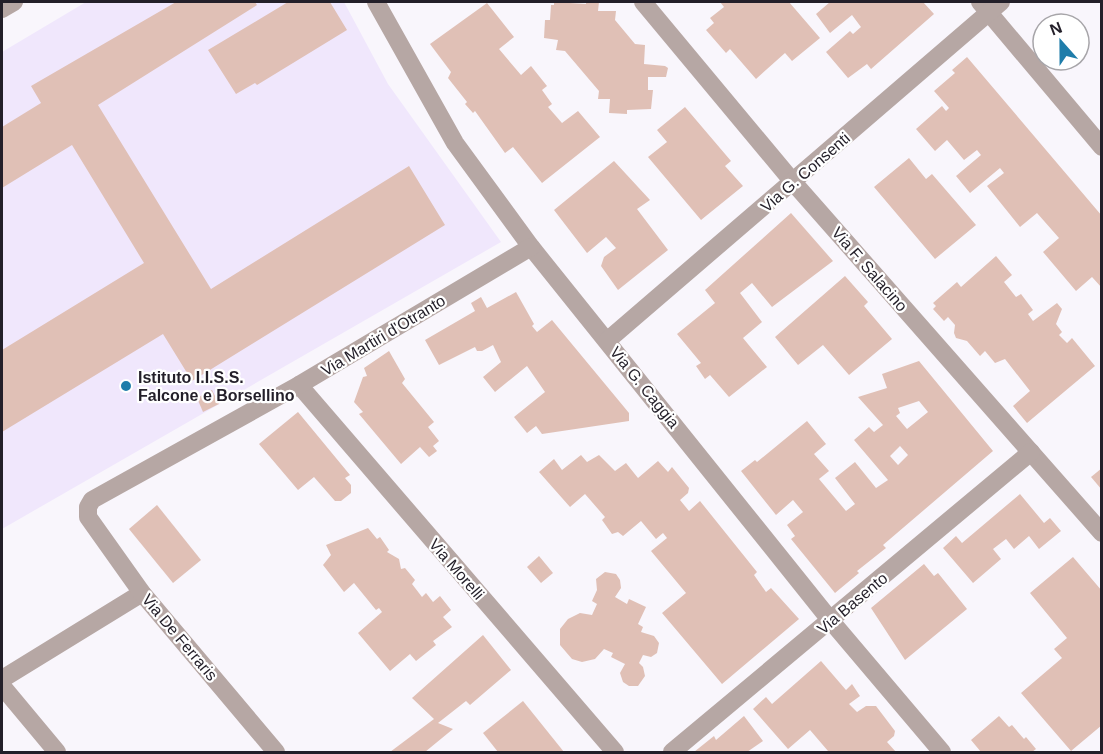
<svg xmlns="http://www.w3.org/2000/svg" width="1103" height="754" font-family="Arial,sans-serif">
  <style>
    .built { fill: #f0e7fc }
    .building { fill: #e0c0b6; fill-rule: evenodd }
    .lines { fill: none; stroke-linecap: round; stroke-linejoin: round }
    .minor { stroke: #b6a7a4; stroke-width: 18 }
    .tertiary { stroke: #b6a7a4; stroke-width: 18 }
    .poi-dot { fill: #1f7daa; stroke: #fff; stroke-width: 2 }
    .labels { text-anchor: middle; stroke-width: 4.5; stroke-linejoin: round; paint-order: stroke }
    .street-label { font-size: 16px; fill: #231f29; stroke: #fff }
    .poi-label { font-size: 16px; font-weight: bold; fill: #231f29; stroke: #fff; text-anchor: start }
  </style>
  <rect width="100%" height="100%" fill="#f9f6fc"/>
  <polygon class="built" points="86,2 344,2 388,84 501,242 2,529 2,52"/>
  <g class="building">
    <polygon points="176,2 255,2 257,5 98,105 211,289 409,166 445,225 192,381 163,334 2,432 2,350 144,263 72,145 2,188 2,127 41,103 31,86"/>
    <polygon points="288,2 330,2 347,30 257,85 255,83 236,94 208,50"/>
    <polygon points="554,2 586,4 586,2 599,2 598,11 616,11 615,20 635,44 645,45 644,64 665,66 668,68 666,77 648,77 648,90 653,90 651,109 627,110 627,114 609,113 610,99 598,99 599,91 565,51 556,50 558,40 544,38 545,20 550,20 551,5 554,5"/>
    <polygon points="720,2 789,2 820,38 792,61 785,53 756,79 730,49 726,53 706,30 714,23 710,18 724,7"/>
    <polygon points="830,2 923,2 934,14 871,69 867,64 848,78 826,52 850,31 853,34 861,27 852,15 830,33 816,14"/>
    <polygon points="487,3 514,37 499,49 521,75 531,66 547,86 542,90 552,104 548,107 562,123 578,111 600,137 542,183 513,147 505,153 475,111 473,113 465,104 467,102 448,78 451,72 430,44"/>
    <polygon points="967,57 1102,216 1102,288 1092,277 1076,291 1043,252 1059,238 1037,213 1020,227 987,186 1004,173 1000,168 970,193 956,176 981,155 977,150 964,160 947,140 935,151 916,129 942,106 946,111 949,108 934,91 955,73 952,70"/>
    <polygon points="685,107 731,161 725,166 743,186 701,220 648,157 667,142 657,130"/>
    <polygon points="909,158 926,179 932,174 976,225 935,259 874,187"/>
    <polygon points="614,161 650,200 637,209 668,250 618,290 601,266 604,257 616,248 606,237 587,253 554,210"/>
    <polygon points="791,213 833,261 772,307 752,283 740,293 762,322 743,338 767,367 729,397 710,375 705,379 696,366 701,363 677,334 715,303 705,290"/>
    <polygon points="996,256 1012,275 1004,282 1016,297 1021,294 1033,310 1028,314 1033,321 1057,303 1062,309 1056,324 1062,332 1059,335 1067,343 1072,338 1095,366 1027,423 1013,406 1030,391 1005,359 995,363 985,351 980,356 967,341 956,338 954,333 955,325 948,317 944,321 933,309 936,306 933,303 957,282 961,287"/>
    <polygon points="845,276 868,302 864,306 892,339 849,375 823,345 798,365 775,337"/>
    <polygon points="516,292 534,324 532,326 537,332 552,320 629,413 629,421 542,434 536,426 527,433 514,417 545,392 527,366 495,392 483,377 501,362 493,345 482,351 477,351 475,347 439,365 425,340 475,311 471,303 481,297 487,308"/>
    <polygon points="389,351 405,379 402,383 434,422 428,427 439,441 433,446 437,451 429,457 420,447 401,464 359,414 363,412 354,402 363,377 367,376 364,368"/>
    <path d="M919 361 993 451 883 545 886 548 857 571 859 573 835 593 791 539 795 536 787 525 803 512 793 500 776 515 741 471 755 460 757 462 807 421 826 444 814 454 829 471 819 479 846 511 855 504 835 478 855 462 876 488 888 480 854 440 869 427 874 432 883 425 858 397 887 388 882 374ZM919 401 928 412 907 429 896 416 900 413 898 408ZM900 446 908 455 898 465 890 456Z"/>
    <polygon points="212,390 219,404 203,412 197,398"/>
    <polygon points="298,412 350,475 345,478 351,485 351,493 341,501 335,501 314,477 298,490 259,444"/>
    <polygon points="581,455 587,462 599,455 615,471 626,463 638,478 658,461 668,472 672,467 689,488 688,493 680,500 689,511 700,501 757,572 754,575 766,592 771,588 799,619 722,684 662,613 686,593 651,551 667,538 663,533 656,539 641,521 623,536 618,532 612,534 602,520 605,517 585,494 570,507 539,472 554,459 562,470"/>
    <polygon points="1102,468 1102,490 1091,477"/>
    <polygon points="1020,494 1044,523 1050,518 1061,531 1039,549 1029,536 1014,549 1006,539 993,549 1001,559 973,583 943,548 956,536 962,543"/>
    <polygon points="157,505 201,560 173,583 129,529"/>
    <polygon points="368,528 377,539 380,537 389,550 387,552 399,559 401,569 405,568 415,580 412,584 422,597 426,593 433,602 440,596 451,610 443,617 452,627 433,641 436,645 416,661 410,654 390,671 358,633 382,612 379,608 376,610 354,583 344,592 323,565 331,555 326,545"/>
    <polygon points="539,556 553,573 541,583 527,567"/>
    <polygon points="1073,557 1102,591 1102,725 1071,751 1021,693 1062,658 1054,649 1067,638 1030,593"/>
    <polygon points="924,564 934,576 938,573 967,609 905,660 871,608"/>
    <polygon points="605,572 616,574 620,580 621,588 615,597 627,604 629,599 646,607 638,624 643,627 641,632 654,636 659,643 657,653 651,657 643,655 639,663 643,667 645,676 638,686 629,686 623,682 620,673 625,664 611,657 613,653 604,649 595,659 582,662 572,659 560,645 560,629 568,619 580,613 592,615 597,604 592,601 597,590 596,579"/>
    <polygon points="483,635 511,670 470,705 466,701 438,723 453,729 425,752 390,752 434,719 412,698"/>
    <polygon points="821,661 846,690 852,684 860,696 849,704 857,712 866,706 876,706 895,731 894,736 887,742 896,752 826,752 828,751 810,730 788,749 753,709 766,697 772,704"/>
    <polygon points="523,701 564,752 498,752 483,733"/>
    <polygon points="744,716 763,741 747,752 694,752 714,736 716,740"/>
    <polygon points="999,716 1009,727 1012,725 1024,739 1026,737 1036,749 1032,752 981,752 971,740"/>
  </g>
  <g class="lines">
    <g class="minor">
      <polyline points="376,2 455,143 531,247 831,621 942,752"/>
      <polyline points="643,2 793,182 1102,533"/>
      <polyline points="980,2 1102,147"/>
      <polyline points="608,340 1001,2"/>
      <polyline points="299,385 615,752"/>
      <polyline points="2,679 142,593"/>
      <polyline points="2,686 57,752"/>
      <polyline points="276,752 142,593 88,517 88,507 92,500 299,385 531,247"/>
      <polyline points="672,752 1031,452"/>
    </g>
    <polyline class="tertiary" points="2,9 14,2"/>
  </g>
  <circle class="poi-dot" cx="126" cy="386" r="6"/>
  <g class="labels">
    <g class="street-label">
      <text transform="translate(805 172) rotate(-41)" y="6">Via G. Consenti</text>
      <text transform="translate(870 269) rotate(49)" y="6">Via F. Salacino</text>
      <text transform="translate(383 335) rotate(-31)" y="6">Via Martiri d'Otranto</text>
      <text transform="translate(645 387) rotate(51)" y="6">Via G. Caggia</text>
      <text transform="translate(457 569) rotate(49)" y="6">Via Morelli</text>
      <text transform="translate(852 603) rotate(-40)" y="6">Via Basento</text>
      <text transform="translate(180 637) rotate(50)" y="6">Via De Ferraris</text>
    </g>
    <g class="poi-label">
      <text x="138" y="383">Istituto I.I.S.S.<tspan x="138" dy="18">Falcone e Borsellino</tspan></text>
    </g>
  </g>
  <rect width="1103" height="754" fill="none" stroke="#231f29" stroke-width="6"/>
  <g transform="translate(1061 42) rotate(339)"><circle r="28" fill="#ffffff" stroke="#a7a5a9" stroke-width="1.5"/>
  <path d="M0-4.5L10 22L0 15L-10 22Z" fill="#1f7daa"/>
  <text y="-9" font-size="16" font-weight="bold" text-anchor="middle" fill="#231f29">N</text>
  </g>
</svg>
